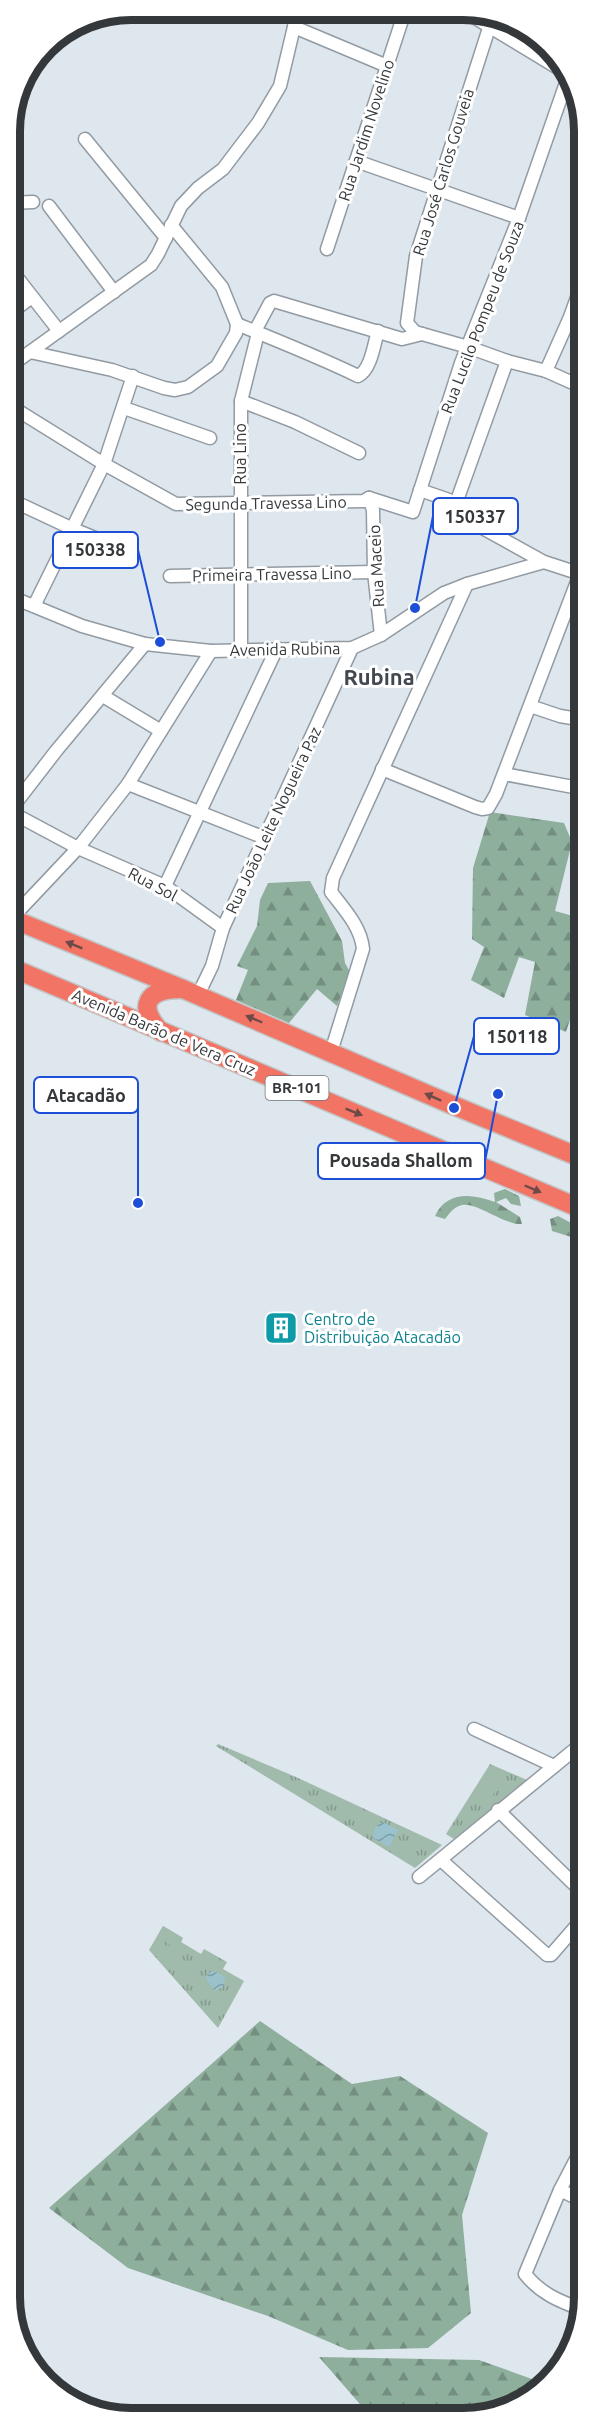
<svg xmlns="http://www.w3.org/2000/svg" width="594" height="2428" font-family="Ubuntu,sans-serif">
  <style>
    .grass { fill: url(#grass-tufts) }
    .forest { fill: url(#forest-firs) }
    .garden { fill: #a0bbac }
    .water { fill: url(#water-waves) }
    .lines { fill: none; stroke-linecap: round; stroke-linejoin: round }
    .minor-casing { stroke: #929aa2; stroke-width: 15 }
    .highway-casing { stroke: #c2c3c4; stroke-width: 21 }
    .minor { stroke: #fff; stroke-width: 12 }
    .highway { stroke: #f17464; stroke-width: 18 }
    .oneway { fill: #6d4a47 }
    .labels { text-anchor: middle; stroke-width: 6; stroke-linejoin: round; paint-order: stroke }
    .shield { fill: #fff; stroke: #727476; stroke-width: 1.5 }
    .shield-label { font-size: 15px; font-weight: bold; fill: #35383b }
    .street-label { font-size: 16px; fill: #35383b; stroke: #fff }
    .culture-label { font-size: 16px; fill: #0d838f; stroke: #fff; text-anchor: start }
    .district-label { font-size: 22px; font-weight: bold; fill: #424850; stroke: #fff }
    .rim { fill: none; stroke: #35383b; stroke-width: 8 }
    .leader { fill: none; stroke: #1d4ed8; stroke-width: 2 }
    .callout-dot { fill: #1d4ed8; stroke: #fff; stroke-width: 2 }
    .callout { fill: #fff; stroke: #1d4ed8; stroke-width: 2 }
    .callout-label { font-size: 18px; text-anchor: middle; font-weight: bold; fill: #35383b }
  </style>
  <defs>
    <pattern id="grass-tufts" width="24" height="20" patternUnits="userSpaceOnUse" patternTransform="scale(1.5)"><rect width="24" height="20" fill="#a0bbac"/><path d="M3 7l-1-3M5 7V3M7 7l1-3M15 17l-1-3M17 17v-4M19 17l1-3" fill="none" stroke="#83998d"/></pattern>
    <pattern id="forest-firs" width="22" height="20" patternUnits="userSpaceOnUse" patternTransform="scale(1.5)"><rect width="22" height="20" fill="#8daf9c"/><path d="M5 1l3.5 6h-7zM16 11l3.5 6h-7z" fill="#748f80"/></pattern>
    <pattern id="water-waves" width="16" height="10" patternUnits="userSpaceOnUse" patternTransform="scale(1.5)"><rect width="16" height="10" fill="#9ac2cd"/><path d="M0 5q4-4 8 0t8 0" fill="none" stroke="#7e9fa8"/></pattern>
  </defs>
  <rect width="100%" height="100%" fill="#dee6ee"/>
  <g class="grass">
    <polygon points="218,1744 296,1777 442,1845 415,1868 216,1746"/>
    <polygon points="490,1764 527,1780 454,1839 446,1834"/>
    <polygon points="163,1926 183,1938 181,1942 201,1954 204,1949 227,1962 223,1969 244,1981 218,2028 149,1950"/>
  </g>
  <g class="forest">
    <polygon points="490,812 564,823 572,842 555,911 584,919 584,963 581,969 584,971 584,998 578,995 566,1032 525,1015 535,962 519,957 504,998 471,980 484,947 472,939 473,868"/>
    <polygon points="310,881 342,941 345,963 350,972 337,1006 317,989 289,1023 236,1000 248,970 237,966 257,926 260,900 268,883"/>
    <path d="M505 1189 519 1196 521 1206 511 1204 506 1198 496 1202 520 1217 522 1224C502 1225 474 1199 459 1206 453 1208 449 1214 445 1219L435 1216C447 1190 473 1194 495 1202L494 1193Z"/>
    <polygon points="558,1216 577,1226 584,1227 584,1241 552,1231 550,1219"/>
    <polygon points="260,2021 352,2084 400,2076 488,2133 462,2215 471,2313 428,2348 348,2350 268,2316 128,2268 49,2208"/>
    <polygon points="319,2357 479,2360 546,2384 518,2406 480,2418 372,2418"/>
  </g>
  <g class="garden">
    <polygon points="489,1770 503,1779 489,1801 476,1792"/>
    <polygon points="163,1926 183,1938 177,1949 157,1937"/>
  </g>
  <g class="water">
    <polygon points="383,1822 398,1830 389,1847 373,1838 375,1827"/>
    <polygon points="215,1971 225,1977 223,1987 215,1991 206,1979 208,1973"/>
  </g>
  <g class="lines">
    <defs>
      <g id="minor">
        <polyline points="464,11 563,71"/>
        <polyline points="294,27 387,66"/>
        <polyline points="489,28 416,256 407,323 415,332 468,347 507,361 546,371 584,388"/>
        <polyline points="85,139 166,238"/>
        <polyline points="356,161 519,218"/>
        <polyline points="9,203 33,202"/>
        <polyline points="49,206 114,292"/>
        <polyline points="327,249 405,11"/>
        <polyline points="9,267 59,331"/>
        <polyline points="9,314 32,297"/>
        <path d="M237 324C278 341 319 357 358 376 371 370 374 344 378 331"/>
        <polyline points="255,331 270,303 274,301 402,339 422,334"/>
        <polyline points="30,352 112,370 164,388 175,390 188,387 217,366 236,333 237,324 222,287 171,225"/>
        <polyline points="9,367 151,265 158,254 181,206 198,188 223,169 258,123 280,86 298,10"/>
        <polyline points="546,371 570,317 584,278"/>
        <polyline points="241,401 295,422 359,453"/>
        <polyline points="9,405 104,464 176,504 364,501 369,498"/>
        <polyline points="124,408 210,438"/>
        <polyline points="420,490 449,500 468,520 544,562 584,575"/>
        <polyline points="369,498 413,512 461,363 519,218 567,80"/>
        <polyline points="369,498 373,510 374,572 381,635"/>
        <polyline points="9,499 73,529 122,549"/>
        <polyline points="455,506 507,361"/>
        <polyline points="170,576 374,572"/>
        <polyline points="9,596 82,626 145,644 211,651 352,648 381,635 444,593 467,584 544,562"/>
        <polyline points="34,606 104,464 133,376"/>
        <polyline points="145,644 56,751 12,808 14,813 20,817 78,848 165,886 223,928"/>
        <polyline points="241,649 241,401 258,333"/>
        <polyline points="103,696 161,731"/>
        <polyline points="530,706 560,716 584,720"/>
        <polyline points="382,769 475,807 482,809 488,808 496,794 580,574"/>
        <polyline points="504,774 584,789"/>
        <polyline points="128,784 265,838"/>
        <polyline points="581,820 584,812"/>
        <polyline points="165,886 277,648"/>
        <polyline points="12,918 78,848 128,784 211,651"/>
        <polyline points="198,995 212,966 223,928 352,648"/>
        <path d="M331 1052 363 949C361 927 344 909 331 892L333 878 467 584"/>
        <polyline points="474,1729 554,1766"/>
        <polyline points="498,1810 585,1895"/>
        <polyline points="441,1860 547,1955 551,1955 585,1916"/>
        <polyline points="419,1877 585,1741"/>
        <polyline points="560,2190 585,2202"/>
        <path d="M583 2310C559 2301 541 2294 525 2274L560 2190 585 2142"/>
      </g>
      <g id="highway">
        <polyline points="10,918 183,989 450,1104 584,1159"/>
        <polyline points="10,967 584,1210"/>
        <path d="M161 1032C136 1006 147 988 182 989"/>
      </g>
    </defs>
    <use href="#minor" class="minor-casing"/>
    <use href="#highway" class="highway-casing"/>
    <use href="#minor" class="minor"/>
    <use href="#highway" class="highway"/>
  </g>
  <defs><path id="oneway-solid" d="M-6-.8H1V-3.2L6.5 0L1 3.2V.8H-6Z" transform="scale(1.5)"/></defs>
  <g class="oneway">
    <use href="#oneway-solid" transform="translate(74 945) rotate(-158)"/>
    <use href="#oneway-solid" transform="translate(254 1019) rotate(-157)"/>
    <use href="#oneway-solid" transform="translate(433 1097) rotate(-156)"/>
    <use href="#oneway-solid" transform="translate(354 1112) rotate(22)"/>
    <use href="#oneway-solid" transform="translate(533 1189) rotate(23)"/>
  </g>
  <defs>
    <symbol id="building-square" viewBox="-11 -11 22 22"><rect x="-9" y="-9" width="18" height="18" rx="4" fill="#0f9aa8" stroke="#fff"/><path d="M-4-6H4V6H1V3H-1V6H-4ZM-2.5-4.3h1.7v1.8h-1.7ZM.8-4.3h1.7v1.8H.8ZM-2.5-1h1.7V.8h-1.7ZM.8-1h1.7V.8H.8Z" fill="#fff"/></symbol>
  </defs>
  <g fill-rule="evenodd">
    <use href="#building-square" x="262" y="1309" width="38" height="38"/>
  </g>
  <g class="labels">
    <rect class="shield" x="265.5" y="1076" width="63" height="24" rx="4.5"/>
    <g class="shield-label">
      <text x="297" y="1093">BR-101</text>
    </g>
    <g class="street-label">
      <text transform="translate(366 130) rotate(-72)" y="6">Rua Jardim Novelino</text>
      <text transform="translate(443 172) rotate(-73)" y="6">Rua José Carlos Gouveia</text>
      <text transform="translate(482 317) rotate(-69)" y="6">Rua Lucilo Pompeu de Souza</text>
      <text transform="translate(240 454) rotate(-90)" y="6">Rua Lino</text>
      <text transform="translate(266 503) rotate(-1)" y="6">Segunda Travessa Lino</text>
      <text transform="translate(376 566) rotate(-93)" y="6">Rua Maceio</text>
      <text transform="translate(272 574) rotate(-1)" y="6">Primeira Travessa Lino</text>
      <text transform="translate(285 649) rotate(-1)" y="6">Avenida Rubina</text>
      <text transform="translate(273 820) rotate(-65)" y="6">Rua João Leite Nogueira Paz</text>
      <text transform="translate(153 884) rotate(28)" y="6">Rua Sol</text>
      <text transform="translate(164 1032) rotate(23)" y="6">Avenida Barão de Vera Cruz</text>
    </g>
    <g class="culture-label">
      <text x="304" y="1325">Centro de<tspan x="304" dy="18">Distribuição Atacadão</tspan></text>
    </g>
    <g class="district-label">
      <text x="379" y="685">Rubina</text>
    </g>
  </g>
  <path d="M0 0H594V2428H0ZM131 20H463A111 111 0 0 1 574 131V2297A111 111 0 0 1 463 2408H131A111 111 0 0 1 20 2297V131A111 111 0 0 1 131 20Z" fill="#fff" fill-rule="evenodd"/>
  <path class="rim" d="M131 20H463A111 111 0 0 1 574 131V2297A111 111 0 0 1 463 2408H131A111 111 0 0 1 20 2297V131A111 111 0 0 1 131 20Z"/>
  <path class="leader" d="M415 608L433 516M160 642L138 550M454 1108L474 1036M138 1203L138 1095M498 1094L485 1161"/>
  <g class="callout-dot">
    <circle cx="415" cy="608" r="6"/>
    <circle cx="160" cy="642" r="6"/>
    <circle cx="454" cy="1108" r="6"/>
    <circle cx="138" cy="1203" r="6"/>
    <circle cx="498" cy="1094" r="6"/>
  </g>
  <g class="callout">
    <rect x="433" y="498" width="85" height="36" rx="6"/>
    <rect x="53" y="532" width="85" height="36" rx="6"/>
    <rect x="474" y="1018" width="85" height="36" rx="6"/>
    <rect x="34" y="1077" width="104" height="36" rx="6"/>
    <rect x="318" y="1143" width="167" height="36" rx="6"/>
  </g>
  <g class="callout-label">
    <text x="475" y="523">150337</text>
    <text x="95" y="556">150338</text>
    <text x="517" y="1043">150118</text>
    <text x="86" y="1102">Atacadão</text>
    <text x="401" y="1167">Pousada Shallom</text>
  </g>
</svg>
